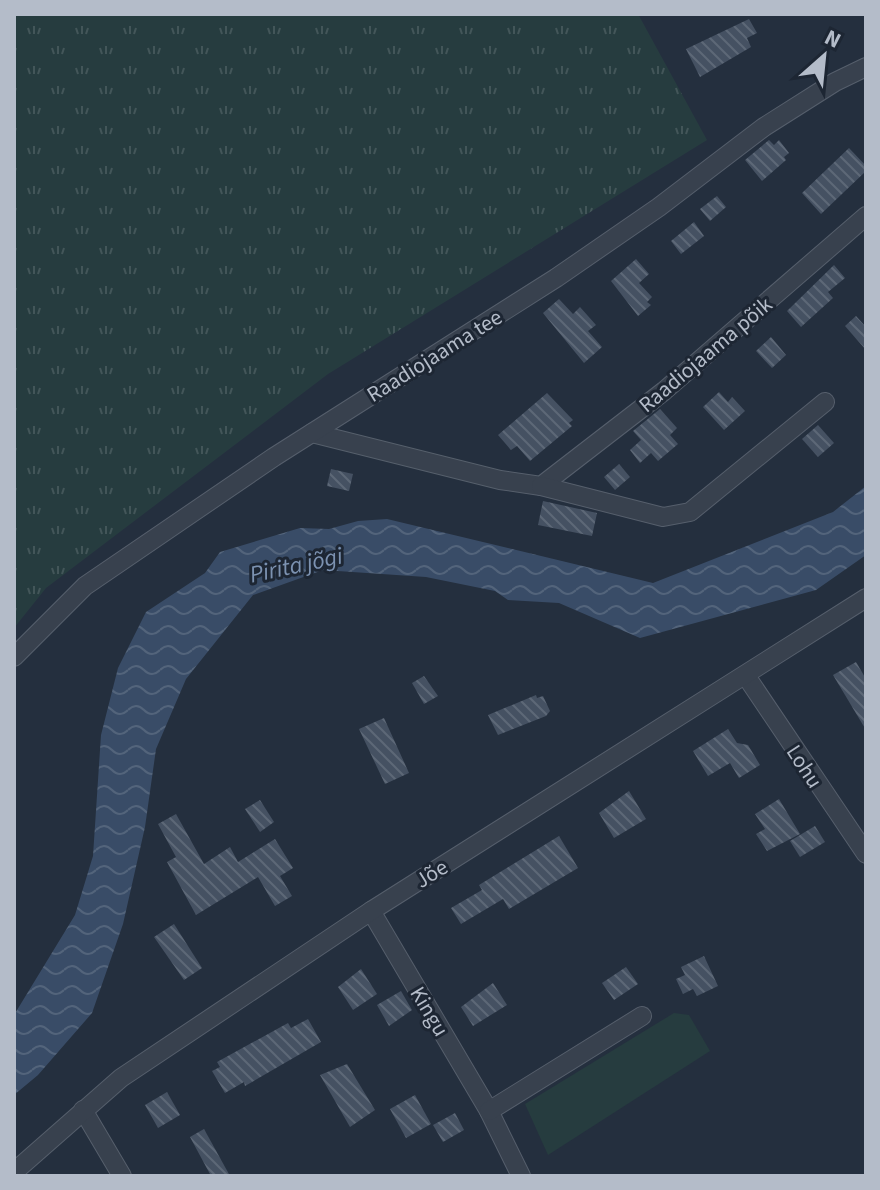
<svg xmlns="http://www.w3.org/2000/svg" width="880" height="1190" font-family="'Source Sans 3',sans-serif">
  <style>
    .grass { fill: url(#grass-tufts) }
    .pitch { fill: #263c3f }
    .water { fill: url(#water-waves) }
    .building { fill: url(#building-back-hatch) }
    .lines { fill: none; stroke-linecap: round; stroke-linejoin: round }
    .street-casing { stroke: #565f6c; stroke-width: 20 }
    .street { stroke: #38414e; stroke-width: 18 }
    .labels { text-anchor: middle; stroke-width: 6; stroke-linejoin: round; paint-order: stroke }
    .street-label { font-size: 22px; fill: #b4bcc9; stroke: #1d2633 }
    .water-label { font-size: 24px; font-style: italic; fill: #7c92b1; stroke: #1d2633 }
  </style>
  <defs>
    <pattern id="grass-tufts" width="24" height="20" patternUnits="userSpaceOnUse" patternTransform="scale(2)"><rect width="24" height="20" fill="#263c3f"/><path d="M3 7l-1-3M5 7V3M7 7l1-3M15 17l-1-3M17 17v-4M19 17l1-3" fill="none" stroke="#435659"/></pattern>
    <pattern id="water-waves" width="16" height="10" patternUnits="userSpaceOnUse" patternTransform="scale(2)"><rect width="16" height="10" fill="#394c67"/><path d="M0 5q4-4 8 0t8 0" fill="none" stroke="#53647b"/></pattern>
    <pattern id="building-back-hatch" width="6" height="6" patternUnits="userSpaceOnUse" patternTransform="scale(2)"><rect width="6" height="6" fill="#455162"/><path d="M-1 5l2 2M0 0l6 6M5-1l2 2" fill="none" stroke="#5d6877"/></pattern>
  </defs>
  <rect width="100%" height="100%" fill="#242f3e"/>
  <polygon class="grass" points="14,14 638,14 707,140 328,374 46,588 14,628"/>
  <polygon class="pitch" points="674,1013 689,1015 710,1051 548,1155 525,1104"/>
  <polygon class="water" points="866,486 866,555 816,590 640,638 559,603 508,600 495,591 426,577 323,570 253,595 186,679 156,749 145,827 123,924 92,1013 38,1075 14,1095 14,1015 75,915 93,856 101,735 118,668 146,612 205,573 220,552 300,528 329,529 358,521 387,519 653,583 833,512"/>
  <g class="building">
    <polygon points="749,19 757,33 747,38 751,47 700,77 686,49"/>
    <polygon points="769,140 774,145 779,140 789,153 784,157 786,160 762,181 745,160"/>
    <polygon points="849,148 866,166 866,171 821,214 802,193"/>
    <polygon points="717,196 726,207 710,221 700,209"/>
    <polygon points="694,222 704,236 681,254 671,241"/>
    <polygon points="636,259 649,274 639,283 652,297 647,302 651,305 638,316 611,281"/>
    <polygon points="834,265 845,278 828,292 833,298 801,327 787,311"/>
    <polygon points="559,299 573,314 580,307 596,325 588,331 602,347 584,363 543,313"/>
    <polygon points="856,316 866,327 866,350 845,326"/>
    <polygon points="771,337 786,355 772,368 756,351"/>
    <polygon points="719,392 728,402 732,397 745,411 724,430 703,407"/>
    <polygon points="547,393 573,420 569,423 572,426 530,461 517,446 511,450 498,435"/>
    <polygon points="660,409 677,428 670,435 678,444 658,461 651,453 640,463 630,450 641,440 633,431"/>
    <polygon points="818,425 834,443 818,457 802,439"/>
    <polygon points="619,464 630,477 615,490 604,477"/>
    <polygon points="331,469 353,474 349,491 327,486"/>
    <polygon points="543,501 597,513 592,536 538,525"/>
    <polygon points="856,662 866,679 866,730 833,675"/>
    <polygon points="424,676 438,696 424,704 412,683"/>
    <polygon points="536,695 537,698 543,696 550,711 546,716 498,735 488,715"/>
    <polygon points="384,718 409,773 385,784 359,729"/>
    <polygon points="728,729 737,743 748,745 760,765 739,778 730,763 708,776 693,751"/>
    <polygon points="629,791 646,819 614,838 599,813"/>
    <polygon points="779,799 800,834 767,851 756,834 765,829 755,814"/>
    <polygon points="260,800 274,822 260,832 245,809"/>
    <polygon points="176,814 204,864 230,847 238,862 275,839 293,868 280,876 292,896 275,906 258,877 196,915 167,862 176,857 158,824"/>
    <polygon points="815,826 825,842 800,857 790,841"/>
    <polygon points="559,836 578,868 509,909 503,899 461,924 451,908 482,890 479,885"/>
    <polygon points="174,924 202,968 184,980 154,937"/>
    <polygon points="704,956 718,986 697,996 693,989 683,994 676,979 685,975 681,967"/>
    <polygon points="626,967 638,984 614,1000 602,983"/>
    <polygon points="361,969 377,994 353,1010 338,987"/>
    <polygon points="493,983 507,1005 473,1026 461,1007"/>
    <polygon points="401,991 412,1010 389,1026 377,1005"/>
    <polygon points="308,1019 321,1042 245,1086 244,1082 225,1093 212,1071 220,1067 217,1062 288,1023 291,1028"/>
    <polygon points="347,1064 375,1110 350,1127 320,1075"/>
    <polygon points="167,1092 180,1115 158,1128 145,1105"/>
    <polygon points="415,1095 431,1124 406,1138 390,1109"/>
    <polygon points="455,1113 464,1130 443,1142 433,1125"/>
    <polygon points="204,1129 230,1176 211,1176 190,1137"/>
  </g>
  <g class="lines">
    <defs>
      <g id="street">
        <polyline points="312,433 500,480 541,486 664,391 866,216"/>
        <polyline points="541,486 663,517 690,512 825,402"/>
        <polyline points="14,657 85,586 274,457 556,278 659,207 764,127 835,82 866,67"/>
        <polyline points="746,676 866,854"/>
        <polyline points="371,911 489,1111 521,1176"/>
        <polyline points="83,1110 122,1176"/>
        <polyline points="489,1111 642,1016"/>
        <polyline points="14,1172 121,1078 371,911 866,598"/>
      </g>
    </defs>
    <use href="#street" class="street-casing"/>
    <use href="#street" class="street"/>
  </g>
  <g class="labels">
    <g class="street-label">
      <text transform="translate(705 354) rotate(-40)" y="8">Raadiojaama põik</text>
      <text transform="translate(434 355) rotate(-32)" y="8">Raadiojaama tee</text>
      <text transform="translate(805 766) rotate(57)" y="8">Lohu</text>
      <text transform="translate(431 873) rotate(-32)" y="8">Jõe</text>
      <text transform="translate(430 1011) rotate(59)" y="8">Kingu</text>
    </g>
    <g class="water-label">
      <text transform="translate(296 565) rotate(-12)" y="8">Pirita jõgi</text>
    </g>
  </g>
  <rect width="880" height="1190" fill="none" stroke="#b4bcc9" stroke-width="32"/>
  <g transform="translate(824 56) rotate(27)" stroke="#1d2633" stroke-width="6" paint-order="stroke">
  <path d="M0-6L14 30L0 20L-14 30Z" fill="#b4bcc9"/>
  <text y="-12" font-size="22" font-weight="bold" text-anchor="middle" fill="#b4bcc9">N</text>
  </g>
</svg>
